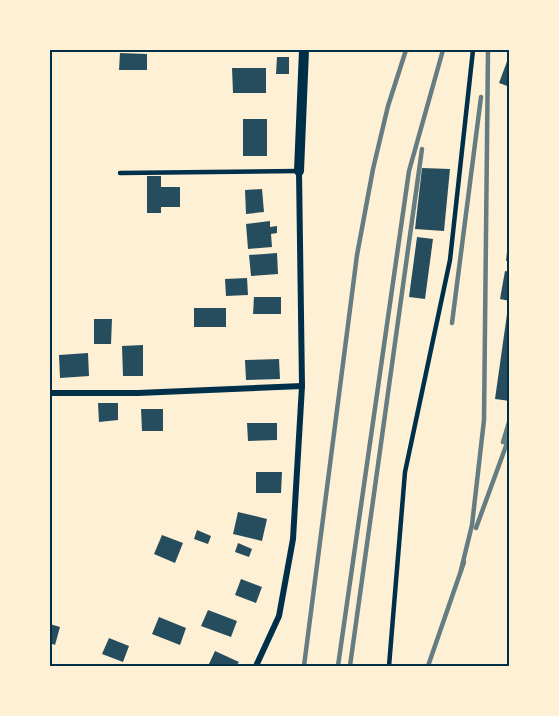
<svg xmlns="http://www.w3.org/2000/svg" width="559" height="716" font-family="'Sofia Sans Condensed',sans-serif">
  <style>
    .building { fill: #264d5e }
    .lines { fill: none; stroke-linecap: round; stroke-linejoin: round }
    .service { stroke: #003049; stroke-width: 4.5 }
    .minor { stroke: #003049; stroke-width: 6 }
    .tertiary { stroke: #003049; stroke-width: 10 }
    .rail { stroke: #657d81; stroke-width: 4.5 }
    .neatline { fill: none; stroke: #003049; stroke-width: 2 }
  </style>
  <rect width="100%" height="100%" fill="#fdf0d5"/>
  <g class="building">
    <polygon points="120,53 147,54 147,70 119,70"/>
    <polygon points="509,56 510,56 510,87 499,83"/>
    <polygon points="277,57 289,57 289,74 276,74"/>
    <polygon points="232,68 266,68 266,93 233,93"/>
    <rect x="243" y="119" width="24" height="37"/>
    <polygon points="422,168 450,169 444,231 415,229"/>
    <polygon points="147,176 161,176 161,187 180,187 180,207 161,207 161,213 147,213"/>
    <polygon points="262,189 264,212 246,214 245,190"/>
    <polygon points="270,221 270,227 277,226 277,233 271,234 272,247 248,249 246,224"/>
    <polygon points="417,237 433,239 425,299 409,297"/>
    <polygon points="508,242 510,242 510,261 506,261"/>
    <polygon points="277,253 278,274 251,276 249,255"/>
    <polygon points="505,271 510,272 510,301 500,299"/>
    <polygon points="247,278 248,295 226,296 225,279"/>
    <polygon points="254,297 281,297 281,314 253,314"/>
    <polygon points="508,307 510,307 510,401 495,399"/>
    <rect x="194" y="308" width="32" height="19"/>
    <polygon points="94,319 112,319 111,344 94,344"/>
    <polygon points="143,345 143,376 123,376 122,346"/>
    <polygon points="88,353 89,376 60,378 59,355"/>
    <polygon points="279,359 280,379 246,380 245,360"/>
    <polygon points="98,403 118,403 118,420 99,422"/>
    <polygon points="141,409 163,409 163,431 142,431"/>
    <polygon points="247,423 277,423 277,440 248,441"/>
    <polygon points="256,472 282,472 281,493 256,493"/>
    <polygon points="238,512 267,519 262,541 233,534"/>
    <polygon points="197,530 211,536 208,544 194,539"/>
    <polygon points="162,535 183,543 175,563 154,554"/>
    <polygon points="238,543 252,549 249,557 235,552"/>
    <polygon points="241,579 262,587 256,603 235,595"/>
    <polygon points="208,610 237,621 231,637 201,626"/>
    <polygon points="159,617 186,628 180,645 152,634"/>
    <polygon points="50,624 60,627 55,645 50,643"/>
    <polygon points="109,638 129,646 123,662 102,654"/>
    <polygon points="215,651 239,662 236,666 208,666"/>
  </g>
  <g class="lines">
    <g class="service">
      <polyline points="120,173 299,171"/>
      <polyline points="389,666 405,472 450,260 473,50"/>
    </g>
    <g class="minor">
      <polyline points="50,393 138,393 302,386"/>
      <polyline points="256,666 279,616 293,539 302,386 299,171"/>
    </g>
    <polyline class="tertiary" points="299,171 304,50"/>
    <g class="rail">
      <polyline points="452,323 481,97"/>
      <polyline points="503,442 510,419"/>
      <polyline points="476,528 510,435"/>
      <polyline points="461,570 472,525 484,420 488,50"/>
      <polyline points="304,666 357,255 373,169 388,106 406,50"/>
      <polyline points="338,666 409,171 443,50"/>
      <polyline points="350,666 422,149"/>
      <polyline points="428,666 464,562"/>
    </g>
  </g>
  <rect width="559" height="716" fill="none" stroke="#fdf0d5" stroke-width="102"/>
  <rect x="51" y="51" width="457" height="614" class="neatline"/>
</svg>
